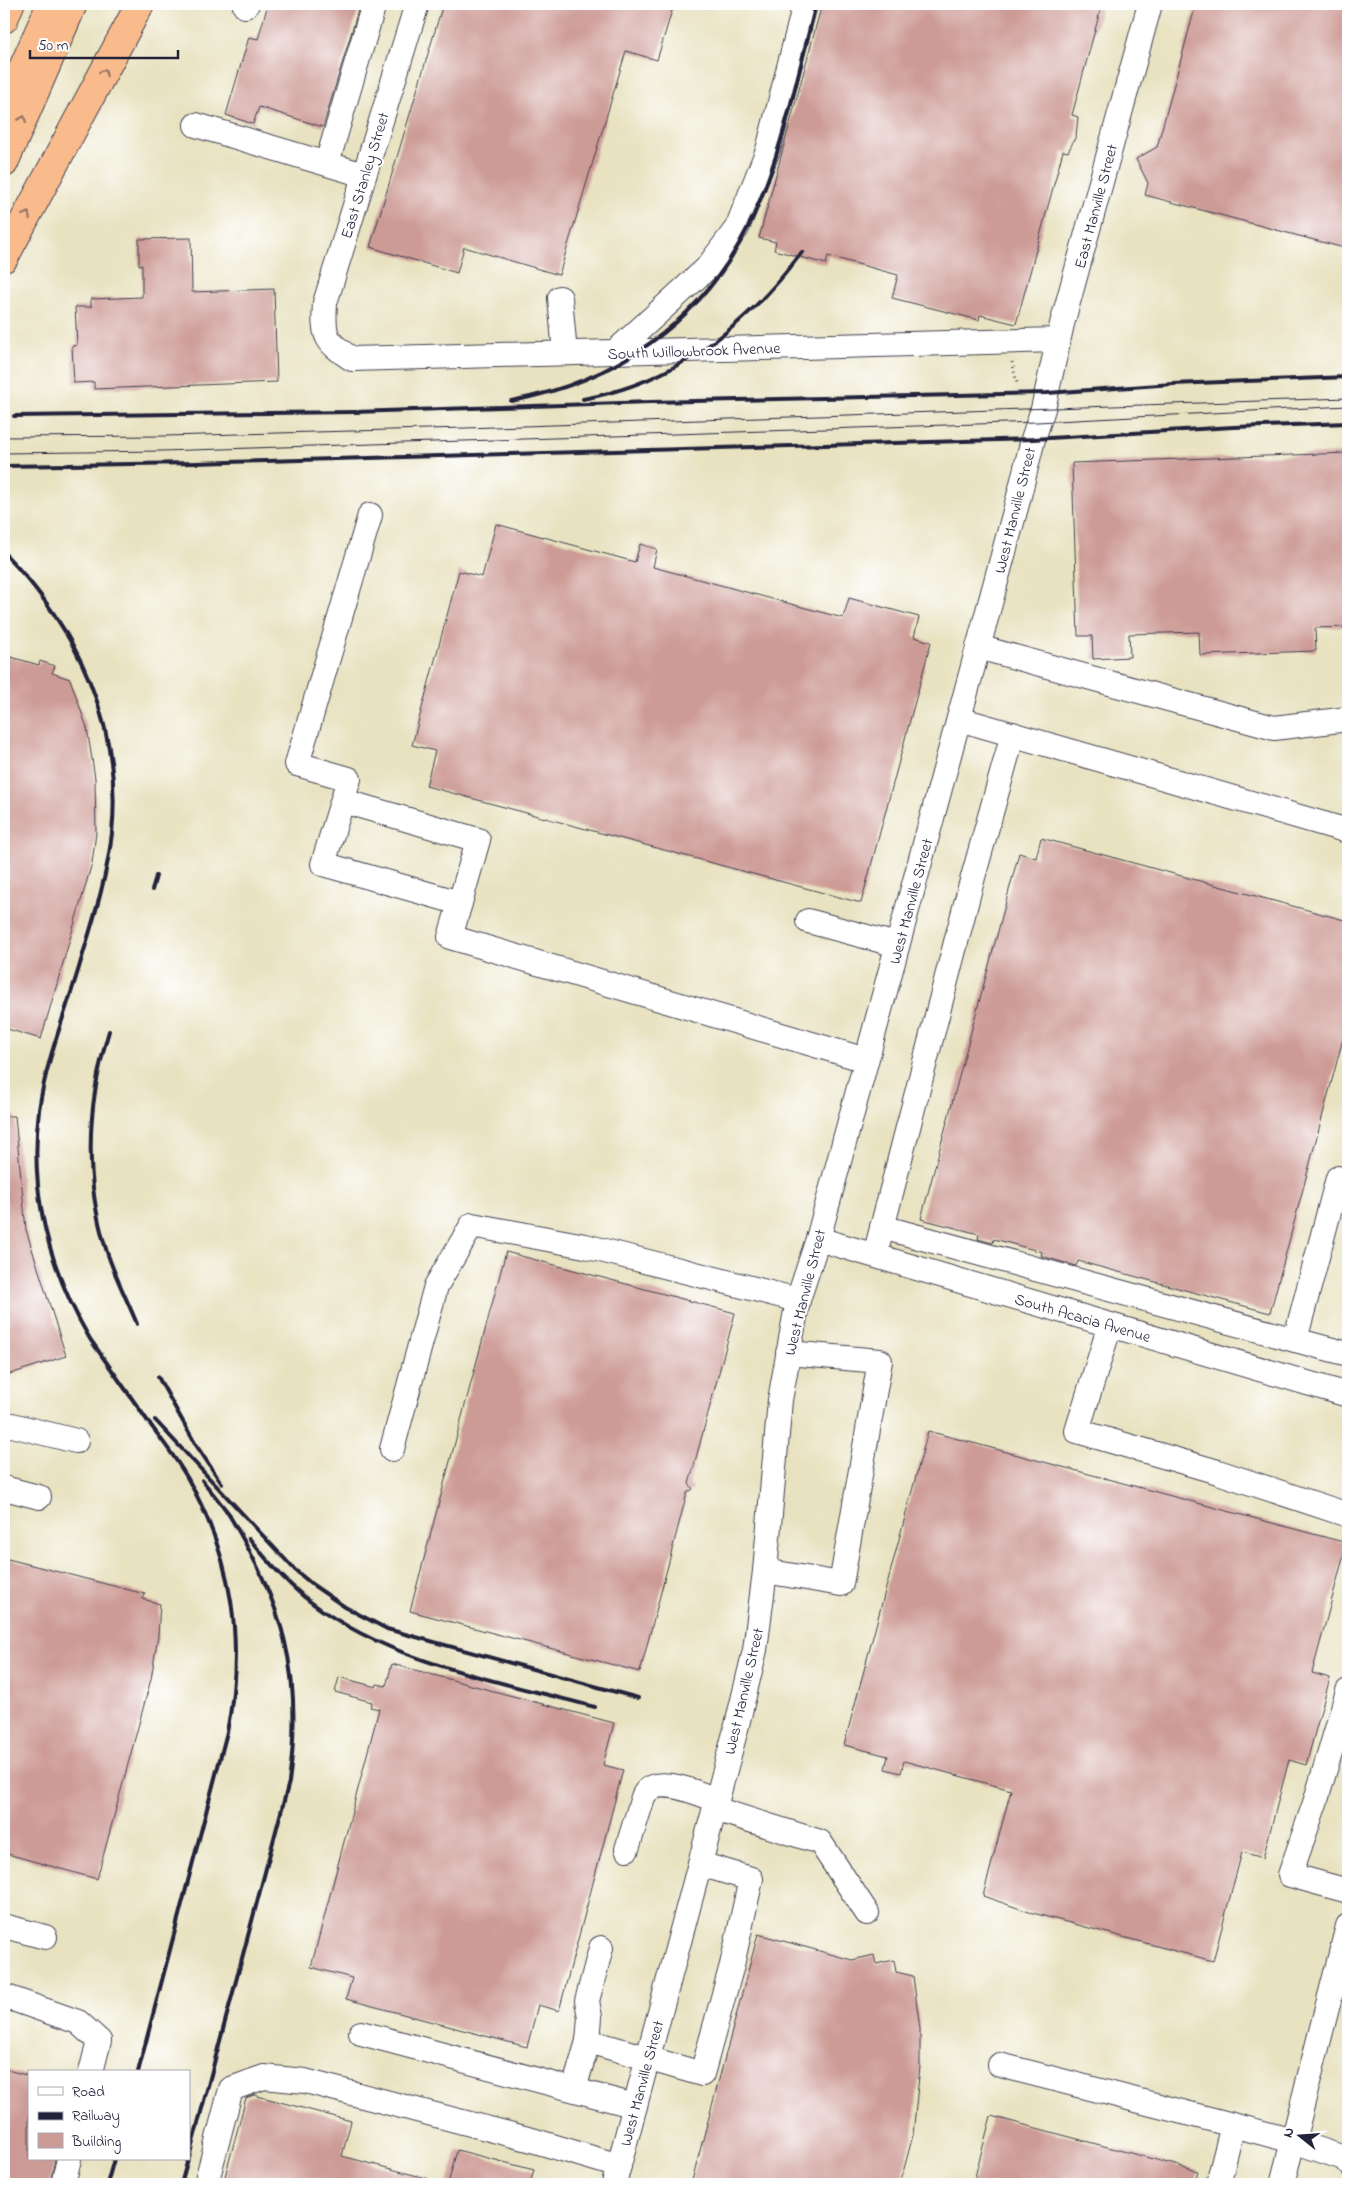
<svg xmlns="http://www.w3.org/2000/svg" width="1352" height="2188" font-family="'Indie Flower',sans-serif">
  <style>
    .building { fill: #cd9b96 }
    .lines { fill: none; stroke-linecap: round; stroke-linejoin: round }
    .minor-casing { stroke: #403f4f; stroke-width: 26 }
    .highway-casing { stroke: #403f4f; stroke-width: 30 }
    .path { stroke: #403f4f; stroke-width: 3; stroke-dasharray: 1 4; stroke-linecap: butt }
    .minor { stroke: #fff; stroke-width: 24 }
    .highway { stroke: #fabb8c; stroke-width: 28 }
    .tram { stroke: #22223b; stroke-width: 1 }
    .rail { stroke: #22223b; stroke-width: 4 }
    .oneway { stroke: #8e6e64 }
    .labels { text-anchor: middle; stroke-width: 4; stroke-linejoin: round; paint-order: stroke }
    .street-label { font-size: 16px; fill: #22223b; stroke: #fff }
  </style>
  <rect width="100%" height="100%" fill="#fff"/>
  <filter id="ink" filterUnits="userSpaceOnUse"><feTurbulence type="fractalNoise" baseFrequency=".02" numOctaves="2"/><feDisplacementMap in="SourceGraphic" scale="10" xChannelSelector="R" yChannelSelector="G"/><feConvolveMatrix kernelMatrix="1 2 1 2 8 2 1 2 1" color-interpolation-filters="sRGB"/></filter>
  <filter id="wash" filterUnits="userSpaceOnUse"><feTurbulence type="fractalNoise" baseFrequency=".0096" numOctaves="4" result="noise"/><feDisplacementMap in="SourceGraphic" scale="20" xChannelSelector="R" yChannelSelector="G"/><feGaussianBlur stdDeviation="1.12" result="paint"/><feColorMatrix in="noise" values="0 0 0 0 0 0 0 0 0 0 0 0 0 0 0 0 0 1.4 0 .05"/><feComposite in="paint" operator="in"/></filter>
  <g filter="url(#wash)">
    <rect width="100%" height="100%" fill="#e8e2c0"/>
    <g id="blocks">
      <g class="building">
        <polygon points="268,4 360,4 323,127 259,107 253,124 226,115 249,37 258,39"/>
        <polygon points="443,4 674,4 657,60 626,51 559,275 464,247 457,273 370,247"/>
        <polygon points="822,4 1102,4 1072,115 1078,117 1076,136 1068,152 1063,151 1016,324 980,315 979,320 892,298 898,275 828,256 826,264 774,250 776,242 759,238"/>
        <polygon points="1196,4 1348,4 1348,249 1145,195 1148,183 1136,159 1157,147"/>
        <polygon points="191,238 192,292 274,289 277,382 94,389 94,382 74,383 72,346 77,345 75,307 91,307 91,299 142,297 142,265 139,265 139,239"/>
        <polygon points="1348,453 1348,627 1315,628 1316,651 1200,655 1199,632 1129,634 1130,657 1093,659 1092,636 1078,636 1072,463"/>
        <polygon points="496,524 635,562 640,544 657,549 653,567 843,618 849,598 919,617 914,637 931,642 861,903 426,786 435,751 412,745 459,571 482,577"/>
        <polygon points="4,655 39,665 40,661 55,666 52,673 70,679 87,728 95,778 96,833 92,863 41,1039 4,1028"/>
        <polygon points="1041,838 1348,921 1348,1020 1270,1313 1078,1261 1076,1266 1041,1256 1042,1252 994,1239 993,1243 978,1239 979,1234 921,1219 1019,853 1036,858"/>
        <polygon points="4,1116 15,1116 26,1230 66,1356 4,1376"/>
        <polygon points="506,1252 735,1313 689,1484 693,1489 687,1493 640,1672 410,1611"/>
        <polygon points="928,1431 1347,1543 1312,1673 1330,1678 1306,1765 1289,1760 1263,1858 1242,1852 1213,1961 1029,1912 983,1896 1011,1790 904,1761 901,1773 885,1769 888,1756 844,1745"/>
        <polygon points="4,1558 145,1594 143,1599 160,1604 158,1636 151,1679 97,1879 4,1853"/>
        <polygon points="392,1664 614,1723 603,1765 623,1770 559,2011 538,2005 527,2047 346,1999 352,1978 311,1967 379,1709 370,1707 372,1702 335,1692 339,1677 376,1687 377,1684 386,1686"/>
        <polygon points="758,1934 852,1960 874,1955 876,1964 894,1960 896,1972 913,1976 920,2029 920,2066 913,2135 900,2184 691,2184"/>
        <polygon points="4,2069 29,2076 29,2159 55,2159 50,2184 4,2184"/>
        <polygon points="254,2095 351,2121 342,2156 429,2179 428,2184 223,2184 246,2098"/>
        <polygon points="991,2116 1198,2171 1194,2184 973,2184"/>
        <polygon points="457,2150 534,2170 530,2184 448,2184"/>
      </g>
    </g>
  </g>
  <g filter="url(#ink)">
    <use href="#blocks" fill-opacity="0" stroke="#403f4f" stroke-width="1"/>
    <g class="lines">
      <defs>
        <g id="minor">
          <path d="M417 4 325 303C323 335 324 341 352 359L1058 340"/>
          <polyline points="245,6 247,4"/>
          <polyline points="196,125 364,175"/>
          <polyline points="327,163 374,4"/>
          <polyline points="560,298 565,353"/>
          <polyline points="615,352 707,268 737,228 768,150 805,4"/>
          <polyline points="370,515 297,764 349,779 323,864 460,903 450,937 866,1060"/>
          <polyline points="978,647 1274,728 1348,719"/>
          <polyline points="959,719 1348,831"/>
          <polyline points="343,801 478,840 460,903"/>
          <polyline points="808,921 897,945"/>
          <polyline points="1338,1178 1295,1340 1348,1354"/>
          <polyline points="882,1227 1295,1340"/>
          <polyline points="818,1239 1348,1395"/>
          <polyline points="875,1255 970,888 1013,734"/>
          <polyline points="1110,1325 1077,1431 1218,1472 1348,1515"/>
          <polyline points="4,1423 76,1441"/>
          <polyline points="392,1449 436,1286 472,1225 585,1246 798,1300"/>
          <polyline points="4,1488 39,1497"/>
          <polyline points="765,1571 841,1584 880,1361 788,1353"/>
          <polyline points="1348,1691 1316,1800 1290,1875 1348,1891"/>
          <polyline points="715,1809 820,1842 867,1913"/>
          <path d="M627 1849 643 1797C654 1772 698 1794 717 1800"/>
          <polyline points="4,1926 45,1937"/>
          <polyline points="4,1996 78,2022 99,2041 91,2072"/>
          <polyline points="361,2033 635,2106"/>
          <polyline points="588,2041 702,2074 732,1965 751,1879 700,1864"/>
          <polyline points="1000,2065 1233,2125"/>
          <polyline points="574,2089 588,2041 590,2017 587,2001 601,1948"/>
          <polyline points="63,2184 69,2159"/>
          <polyline points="206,2184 231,2089 264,2077 305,2081 532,2140 619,2166"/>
          <polyline points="614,2184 736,1729 755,1650 765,1571 780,1400 798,1300 818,1239 1018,500 1033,439 1043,409 1062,324 1150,4"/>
          <polyline points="1218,2184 1233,2125 1293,2141 1347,2159 1348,2163"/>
          <polyline points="1282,2184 1348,1926"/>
        </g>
        <g id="highway">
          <polyline points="4,19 10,4"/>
          <polyline points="4,111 51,4"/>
          <polyline points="4,163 73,4"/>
          <polyline points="4,258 140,4"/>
        </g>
      </defs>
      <use href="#minor" class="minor-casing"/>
      <use href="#highway" class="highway-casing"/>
      <polyline class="path" points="1012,362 1017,383"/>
      <use href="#minor" class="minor"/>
      <use href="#highway" class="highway"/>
      <g class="tram">
        <polyline points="4,437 165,436 465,428 1348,398"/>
        <polyline points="4,453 162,451 1037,422 1348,406"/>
      </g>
      <g class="rail">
        <path d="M583 399C675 382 747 326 802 252"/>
        <path d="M511 401C614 382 701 323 748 227 781 160 797 77 816 4"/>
        <polyline points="14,416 355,412 651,402 1047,393 1173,384 1348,377"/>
        <polyline points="4,466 195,463 1033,439 1233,427 1348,423"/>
        <path d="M4 553C77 627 123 727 112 833 107 878 93 921 80 964 66 1012 46 1060 39 1110 29 1191 49 1269 90 1339 109 1366 128 1393 147 1420 161 1439 176 1458 188 1479 233 1560 245 1641 227 1732L138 2072"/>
        <polyline points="152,890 156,876"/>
        <path d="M109 1031C87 1103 84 1178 106 1249 114 1275 127 1299 137 1324"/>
        <polyline points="158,1377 196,1445 222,1484"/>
        <polyline points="155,1420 295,1570 313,1585 345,1607 387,1629 638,1698"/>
        <polyline points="202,1480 230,1515"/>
        <path d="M249 1538C268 1562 288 1585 312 1603 393 1664 499 1681 595 1707"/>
        <path d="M189 2157 289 1782C304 1674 283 1602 226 1510"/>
        <polyline points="107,2184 114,2159"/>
        <polyline points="181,2184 188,2159"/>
      </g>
    </g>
    <defs><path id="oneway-chevron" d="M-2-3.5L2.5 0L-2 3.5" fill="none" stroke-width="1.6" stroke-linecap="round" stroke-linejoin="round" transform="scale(1.25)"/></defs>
    <g class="oneway">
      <use href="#oneway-chevron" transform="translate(104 72) rotate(-62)"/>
      <use href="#oneway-chevron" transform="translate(23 119) rotate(-67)"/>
      <use href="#oneway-chevron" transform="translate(27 215) rotate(-62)"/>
    </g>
  </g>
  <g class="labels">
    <g class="street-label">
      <text transform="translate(364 175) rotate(-73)" y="6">East Stanley Street</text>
      <text transform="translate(1095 206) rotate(-75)" y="6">East Manville Street</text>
      <text transform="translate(694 350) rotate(-2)" y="6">South Willowbrook Avenue</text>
      <text transform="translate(1014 510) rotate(-76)" y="6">West Manville Street</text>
      <text transform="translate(910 901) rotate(-75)" y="6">West Manville Street</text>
      <text transform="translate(804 1292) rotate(-76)" y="6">West Manville Street</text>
      <text transform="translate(1083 1317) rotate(16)" y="6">South Acacia Avenue</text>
      <text transform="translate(743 1691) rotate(-77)" y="6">West Manville Street</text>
      <text transform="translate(641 2083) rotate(-75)" y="6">West Manville Street</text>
    </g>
  </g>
  <rect width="1352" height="2188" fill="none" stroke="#fff" stroke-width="20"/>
  <rect x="28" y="2070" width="162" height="90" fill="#ffffff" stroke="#a7a7b1"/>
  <rect x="38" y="2087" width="25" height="8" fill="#ffffff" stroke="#a7a7b1"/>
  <text x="72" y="2096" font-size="15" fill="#22223b">Road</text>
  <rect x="38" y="2112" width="25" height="8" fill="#22223b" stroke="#a7a7b1"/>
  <text x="72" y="2120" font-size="15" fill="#22223b">Railway</text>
  <rect x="38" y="2133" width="25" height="15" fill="#cd9b96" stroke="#a7a7b1"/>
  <text x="72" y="2146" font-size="15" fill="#22223b">Building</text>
  <g transform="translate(1300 2136) rotate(287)" stroke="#ffffff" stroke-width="4" paint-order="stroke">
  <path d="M0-4L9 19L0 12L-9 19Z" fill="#22223b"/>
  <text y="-8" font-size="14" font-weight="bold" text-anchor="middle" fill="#22223b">N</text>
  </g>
  <path d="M30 50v8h148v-8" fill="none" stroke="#22223b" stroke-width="2.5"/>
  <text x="38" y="50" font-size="15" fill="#22223b" stroke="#ffffff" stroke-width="4" paint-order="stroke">50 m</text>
</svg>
